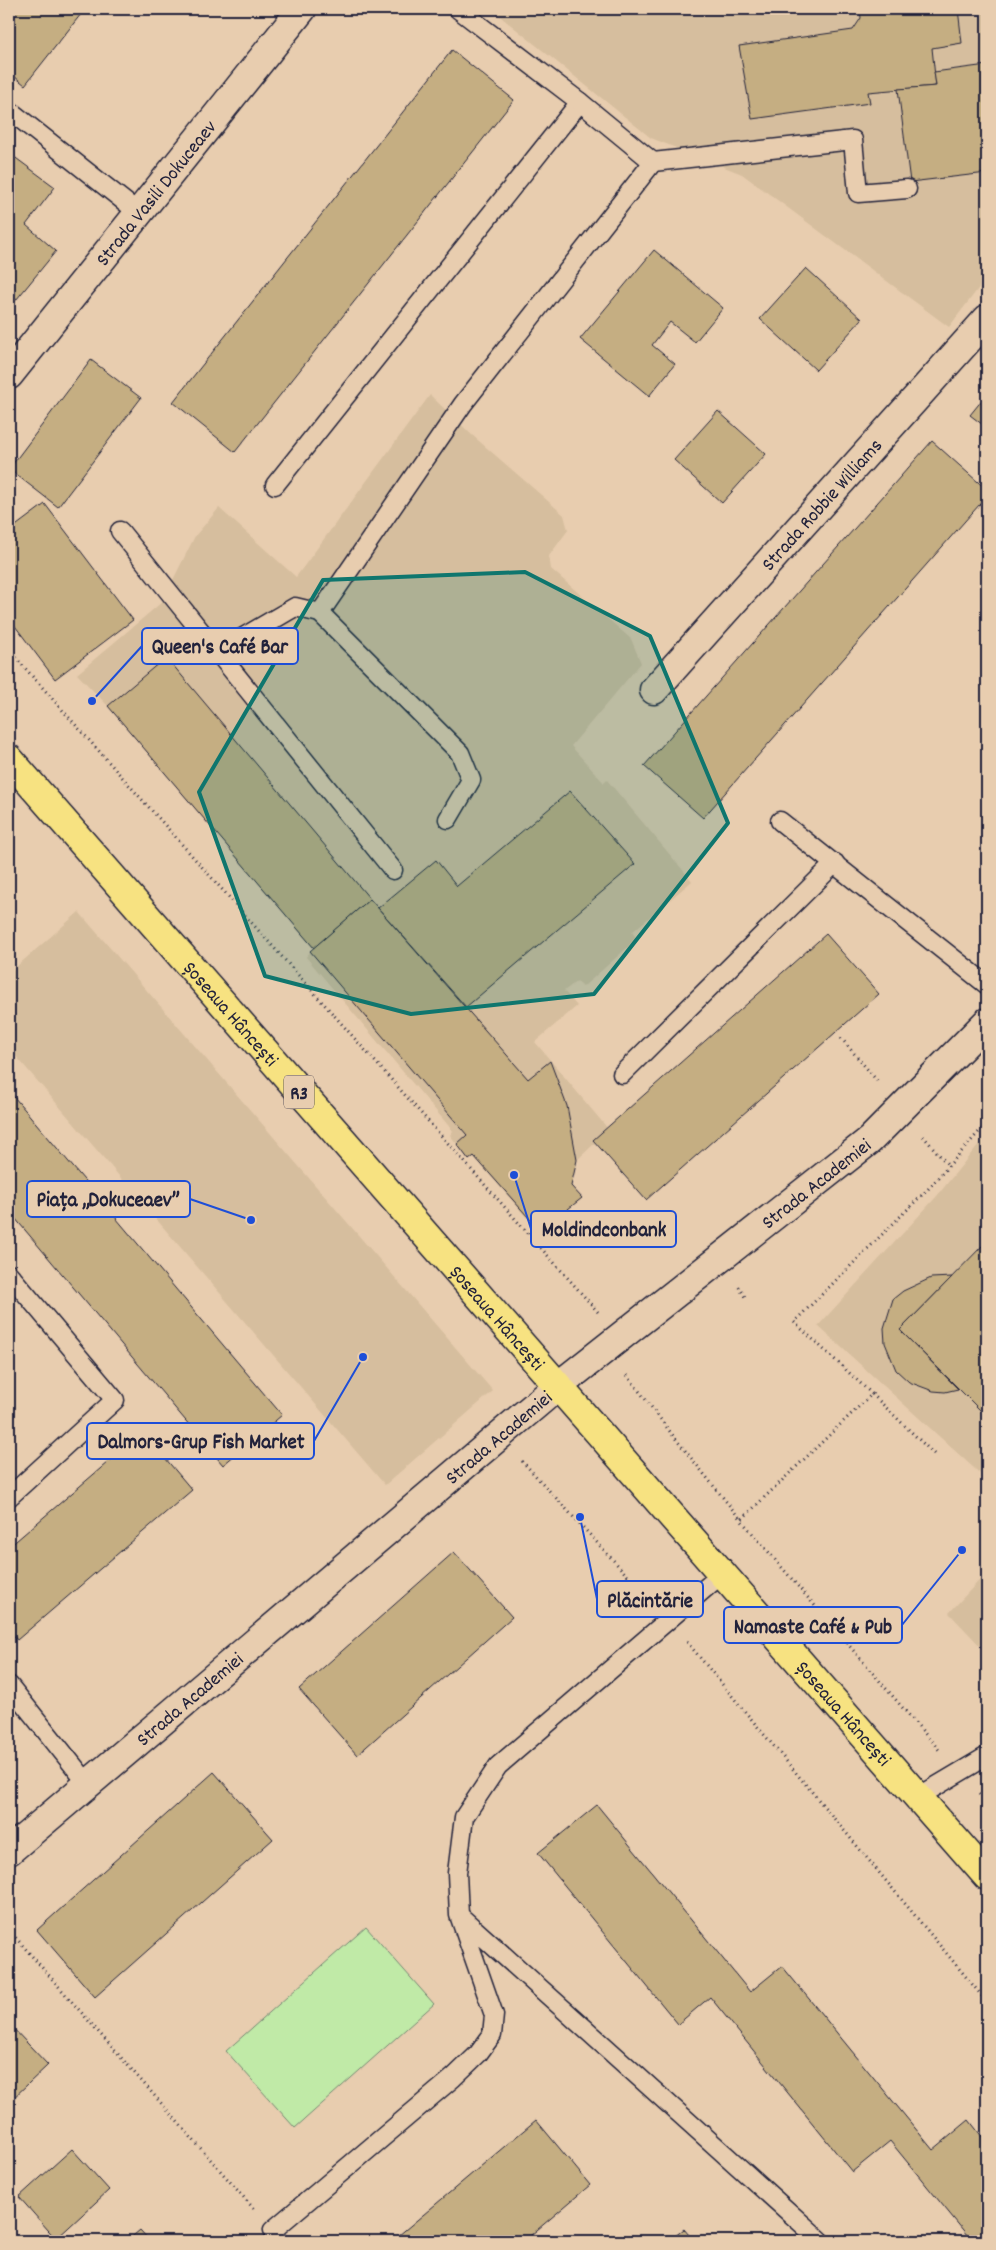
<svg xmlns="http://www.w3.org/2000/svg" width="996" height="2250" font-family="Dekko,sans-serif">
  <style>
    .built { fill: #d6be9e }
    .pitch { fill: #c0eaa7; stroke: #718671 }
    .building { fill: #c5ae82; stroke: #22223b }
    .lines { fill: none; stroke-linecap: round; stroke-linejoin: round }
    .service-casing { stroke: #22223b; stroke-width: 21 }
    .minor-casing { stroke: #22223b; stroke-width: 31 }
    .tertiary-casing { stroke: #22223b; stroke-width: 31 }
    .secondary-casing { stroke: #22223b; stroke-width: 31 }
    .primary-casing { stroke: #22223b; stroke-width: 31 }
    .path { stroke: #22223b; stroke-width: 3; stroke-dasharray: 1 4; stroke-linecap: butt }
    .service { stroke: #e8cdaf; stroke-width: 18 }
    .minor { stroke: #e8cdaf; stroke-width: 28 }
    .tertiary { stroke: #e8cdaf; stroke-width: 28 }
    .secondary { stroke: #e8cdaf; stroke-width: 28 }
    .primary { stroke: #f7e281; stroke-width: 28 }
    .marked { fill: #0f766e; fill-opacity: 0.2; stroke: #0f766e; stroke-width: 4; stroke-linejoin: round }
    .labels { text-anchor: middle; stroke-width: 5; stroke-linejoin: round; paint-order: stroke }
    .shield { fill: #e8cdaf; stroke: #5d555e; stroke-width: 1 }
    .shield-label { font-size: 19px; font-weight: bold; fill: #22223b }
    .street-label { font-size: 20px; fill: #22223b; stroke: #e8cdaf }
    .leader { fill: none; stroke: #1d4ed8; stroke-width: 2 }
    .callout-dot { fill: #1d4ed8; stroke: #e8cdaf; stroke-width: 2 }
    .callout { fill: #e8cdaf; stroke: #1d4ed8; stroke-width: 2 }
    .callout-label { font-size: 21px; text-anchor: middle; font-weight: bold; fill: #22223b }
  </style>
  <rect width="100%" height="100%" fill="#e8cdaf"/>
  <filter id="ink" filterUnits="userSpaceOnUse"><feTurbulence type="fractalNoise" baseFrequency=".02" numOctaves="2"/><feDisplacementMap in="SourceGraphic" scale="10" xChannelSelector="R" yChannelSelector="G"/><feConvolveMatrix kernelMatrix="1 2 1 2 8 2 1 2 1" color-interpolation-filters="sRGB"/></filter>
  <g filter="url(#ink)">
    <g class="built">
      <polygon points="491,9 987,9 987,277 949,327 742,174 651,138"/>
      <polygon points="430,395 472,435 564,515 568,530 549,556 551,569 631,639 641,663 571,746 604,783 607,780 692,881 632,932 637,939 583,987 577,981 564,991 577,1006 535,1042 609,1130 577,1160 571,1186 582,1198 568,1209 573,1219 571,1229 562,1237 556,1239 544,1235 536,1228 474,1157 469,1160 450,1135 453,1131 306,957 313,948 108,706 77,674 162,602 195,536 219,508 296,577"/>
      <polygon points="79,912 493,1391 385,1485 9,1048 9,973"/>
      <polygon points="987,1134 987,1480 818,1326 937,1196"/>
      <polygon points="987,1572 987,1653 949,1613"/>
    </g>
    <polygon class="pitch" points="366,1927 434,2004 295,2128 226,2051"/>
    <g class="building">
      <polygon points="9,9 85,9 25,85 9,72"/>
      <polygon points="860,9 958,9 962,43 932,48 936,86 868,92 870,103 752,119 739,46 853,30 861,18"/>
      <polygon points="452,50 514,100 235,452 173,402"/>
      <polygon points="987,65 987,173 910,182 898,89 936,86 934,72"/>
      <polygon points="9,153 55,187 26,225 56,251 12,305 9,302"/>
      <polygon points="654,250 723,308 695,342 670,322 652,345 675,364 649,396 580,339"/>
      <polygon points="806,268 862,319 816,370 760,319"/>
      <polygon points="91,360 141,398 58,507 9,469"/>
      <polygon points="987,394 987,428 970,415"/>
      <polygon points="718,411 766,454 722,503 674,460"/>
      <polygon points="932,441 987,490 987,496 703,818 644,766"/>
      <polygon points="45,504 133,620 55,679 9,618 9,531"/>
      <polygon points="166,657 370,899 314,948 108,706"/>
      <polygon points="570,791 635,864 466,1007 378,908 436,860 457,886"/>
      <polygon points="370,899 528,1079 550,1061 567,1106 577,1160 571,1186 582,1198 568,1209 573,1219 573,1224 562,1237 550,1238 544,1235 474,1156 469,1160 457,1144 467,1135 310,951"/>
      <polygon points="826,934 879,994 646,1200 593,1140"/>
      <polygon points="9,1091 282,1415 223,1465 9,1211"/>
      <polygon points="987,1241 987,1417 900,1330"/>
      <polygon points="952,1277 900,1330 958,1389 945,1392 933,1391 909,1382 896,1370 885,1343 884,1328 893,1299 903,1291 931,1278"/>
      <polygon points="143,1432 192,1490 17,1640 9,1630 9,1547"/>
      <polygon points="454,1552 512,1617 357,1755 299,1689"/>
      <polygon points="214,1772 273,1839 95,1997 37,1930"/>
      <polygon points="597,1805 750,1992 782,1966 933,2150 969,2120 987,2143 987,2241 972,2241 890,2141 852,2172 710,1997 678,2024 538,1853"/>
      <polygon points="9,2024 48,2065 9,2102"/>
      <polygon points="536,2120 590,2185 524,2241 392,2241"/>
      <polygon points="72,2149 109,2190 56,2239 19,2197"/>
      <polygon points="684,2229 694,2241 669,2241"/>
      <polygon points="140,2230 150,2241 127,2241"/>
    </g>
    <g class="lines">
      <defs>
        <g id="service">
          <polyline points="9,110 139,213"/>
          <polyline points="653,162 853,140 858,193 907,189"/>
          <polyline points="275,485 580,102 458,9"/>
          <polyline points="120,531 393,870"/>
          <polyline points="320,613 460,753 471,780 448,819"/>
          <polyline points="218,652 295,607 320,613 463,404 653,162 580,102"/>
          <polyline points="780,821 987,985"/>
          <polyline points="622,1074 835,863"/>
          <polyline points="9,1274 115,1400 9,1497"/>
          <polyline points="9,1685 88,1784"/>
          <polyline points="918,1797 987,1756"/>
          <polyline points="461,1917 821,2241"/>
          <polyline points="277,2241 273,2230 453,2078 478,2054 492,2035 494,2015 459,1915 457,1873 464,1817 498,1766 723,1573"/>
        </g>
        <g id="minor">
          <path id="s1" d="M654 690 987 319"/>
          <path id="s2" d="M9 1851 558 1386"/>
        </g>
        <g id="tertiary">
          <path id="s3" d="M558 1386 870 1140 987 1022"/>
        </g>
        <g id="secondary">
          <path id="s4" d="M9 375 302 9"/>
        </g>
        <g id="primary">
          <path id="s5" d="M9 759 987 1876"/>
        </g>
      </defs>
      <use href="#service" class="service-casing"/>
      <use href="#minor" class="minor-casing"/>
      <use href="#tertiary" class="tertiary-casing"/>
      <use href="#secondary" class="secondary-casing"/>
      <use href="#primary" class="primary-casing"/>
      <g class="path">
        <polyline points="9,650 598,1312"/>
        <polyline points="841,1038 879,1083"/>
        <polyline points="923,1136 949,1166"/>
        <polyline points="739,1287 745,1297"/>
        <polyline points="627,1375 671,1433 741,1520"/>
        <polyline points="872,1394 794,1322 928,1189 987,1123"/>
        <polyline points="934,1454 872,1394 741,1520 939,1750"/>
        <polyline points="522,1461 648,1598"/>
        <polyline points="687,1642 987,2002"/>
        <polyline points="979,1794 987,1802"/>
        <polyline points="9,1930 254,2209"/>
      </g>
      <use href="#service" class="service"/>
      <use href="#minor" class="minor"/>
      <use href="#tertiary" class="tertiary"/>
      <use href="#secondary" class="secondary"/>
      <use href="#primary" class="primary"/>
    </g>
  </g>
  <path class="marked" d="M525 572 650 636 728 823 594 994 411 1014 265 976 199 792 323 580Z"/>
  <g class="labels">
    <rect class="shield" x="284" y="1075.5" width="30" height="33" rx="4"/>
    <g class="shield-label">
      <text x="299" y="1099">R3</text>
    </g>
    <g class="street-label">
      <text dy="7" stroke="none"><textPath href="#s4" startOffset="234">Strada Vasili Dokuceaev</textPath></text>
      <text dy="7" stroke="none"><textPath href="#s1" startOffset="250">Strada Robbie Williams</textPath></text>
      <text dy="7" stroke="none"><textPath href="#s5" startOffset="338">Șoseaua Hâncești</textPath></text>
      <text dy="7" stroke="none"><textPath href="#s3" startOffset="328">Strada Academiei</textPath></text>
      <text dy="7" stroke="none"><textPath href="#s5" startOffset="742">Șoseaua Hâncești</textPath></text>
      <text dy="7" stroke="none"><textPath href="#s2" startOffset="641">Strada Academiei</textPath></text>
      <text dy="7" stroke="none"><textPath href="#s2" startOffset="236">Strada Academiei</textPath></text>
      <text dy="7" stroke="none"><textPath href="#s5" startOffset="1268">Șoseaua Hâncești</textPath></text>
    </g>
  </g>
  <path class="leader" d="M92 701L142 646M251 1220L190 1199M514 1175L531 1229M363 1357L314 1441M580 1517L597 1599M962 1550L902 1625"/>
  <g class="callout-dot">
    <circle cx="92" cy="701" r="5"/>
    <circle cx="251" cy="1220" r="5"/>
    <circle cx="514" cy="1175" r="5"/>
    <circle cx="363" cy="1357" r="5"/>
    <circle cx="580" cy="1517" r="5"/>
    <circle cx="962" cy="1550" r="5"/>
  </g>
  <g class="callout">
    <rect x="142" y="628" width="156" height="36" rx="5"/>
    <rect x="27" y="1181" width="163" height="36" rx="5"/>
    <rect x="531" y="1211" width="145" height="36" rx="5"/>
    <rect x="87" y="1423" width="227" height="36" rx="5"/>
    <rect x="597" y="1581" width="106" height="36" rx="5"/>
    <rect x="724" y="1607" width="178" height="36" rx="5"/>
  </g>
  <g class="callout-label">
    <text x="220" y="653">Queen's Café Bar</text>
    <text x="108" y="1206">Piața „Dokuceaev”</text>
    <text x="604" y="1236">Moldindconbank</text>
    <text x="201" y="1448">Dalmors-Grup Fish Market</text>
    <text x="650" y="1607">Plăcintărie</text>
    <text x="813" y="1633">Namaste Café &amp; Pub</text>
  </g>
  <rect width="996" height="2250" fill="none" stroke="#e8cdaf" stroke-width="30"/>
  <rect x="15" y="15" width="966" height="2220" fill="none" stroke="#22223b" stroke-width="2" filter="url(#ink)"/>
</svg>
